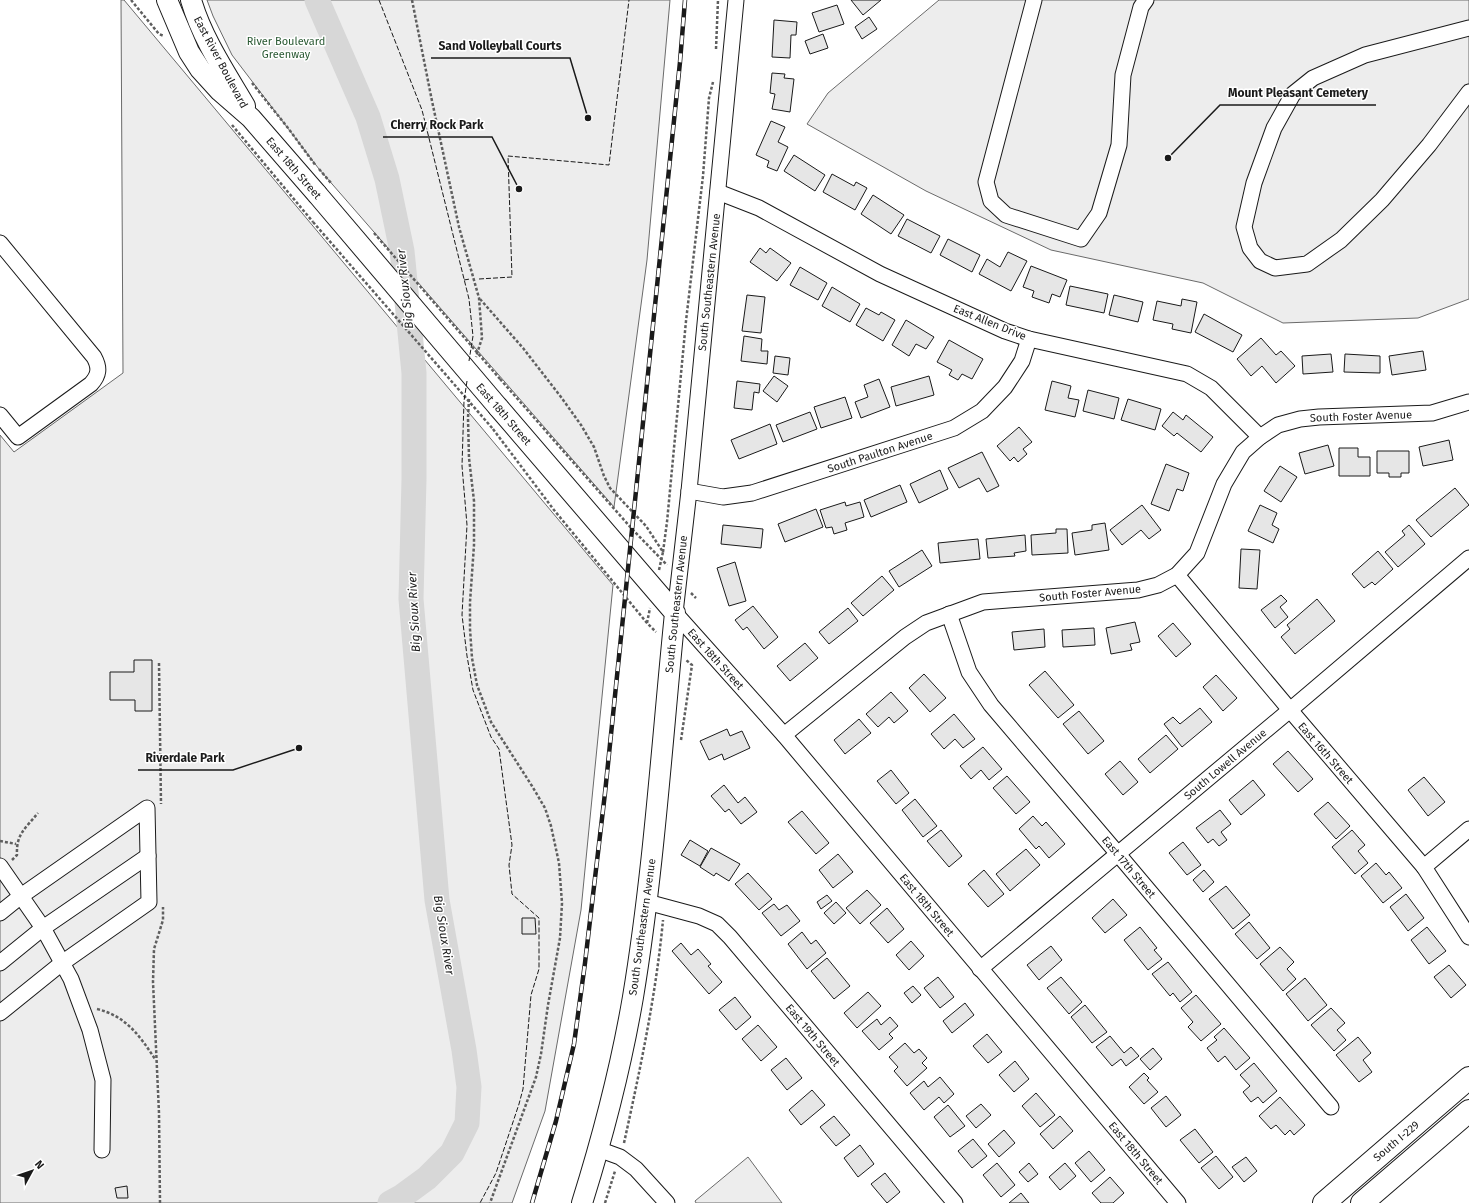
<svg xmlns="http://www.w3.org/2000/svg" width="1469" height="1203" font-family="'Fira Sans',sans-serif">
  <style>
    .built { fill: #ededed; stroke: #6a6a6a }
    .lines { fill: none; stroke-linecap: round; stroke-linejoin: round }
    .river { stroke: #d7d7d7; stroke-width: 25 }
    .building { fill: #e6e6e6; stroke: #1a1a1a }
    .minor-casing { stroke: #1a1a1a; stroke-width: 17 }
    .major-casing { stroke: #1a1a1a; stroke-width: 22 }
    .highway-casing { stroke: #1a1a1a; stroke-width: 24 }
    .path { stroke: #5f5f5f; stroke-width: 2.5; stroke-dasharray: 3 2; stroke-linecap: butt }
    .minor { stroke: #fff; stroke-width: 15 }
    .major { stroke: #fff; stroke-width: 20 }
    .highway { stroke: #fff; stroke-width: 22 }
    .rail-casing { stroke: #1a1a1a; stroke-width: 4.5 }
    .rail { stroke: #fff; stroke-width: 3; stroke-dasharray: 9; stroke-linecap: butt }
    .major-bridge-casing { stroke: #1a1a1a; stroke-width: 22; stroke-linecap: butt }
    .path-bridge { stroke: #5f5f5f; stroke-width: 2.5; stroke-dasharray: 3 2; stroke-linecap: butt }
    .major-bridge { stroke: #fff; stroke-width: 20 }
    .fence { stroke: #1a1a1a; stroke-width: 1; stroke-dasharray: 5 2; stroke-linecap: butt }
    .labels { text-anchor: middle; stroke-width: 3; stroke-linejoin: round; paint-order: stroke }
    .park-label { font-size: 11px; fill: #2b5a34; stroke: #fff }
    .street-label { font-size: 11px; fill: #1a1a1a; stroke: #fff }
    .water-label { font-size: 12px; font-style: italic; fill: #1a1a1a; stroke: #fff }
    .leader { fill: none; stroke: #1a1a1a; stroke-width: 1.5 }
    .callout-dot { fill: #1a1a1a; stroke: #fff; stroke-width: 1.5 }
    .callout-label { font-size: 12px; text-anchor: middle; font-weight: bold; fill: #1a1a1a; stroke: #fff; stroke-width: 3; stroke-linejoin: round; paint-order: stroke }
  </style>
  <rect width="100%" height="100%" fill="#fff"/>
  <g class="built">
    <polygon points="121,0 124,0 613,585 581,910 545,1111 512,1203 0,1203 0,435 14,452 123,373"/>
    <polygon points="207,0 670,0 647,260 614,507 319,169 232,55 213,16"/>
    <polygon points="939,0 1469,0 1469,299 1418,318 1283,323 1203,283 1051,250 926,191 807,124 828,93"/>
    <polygon points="748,1157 782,1203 696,1203 695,1201"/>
  </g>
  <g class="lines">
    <polyline class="river" points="317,0 368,117 387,179 402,251 414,373 414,479 411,599 437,900 464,1050 469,1087 467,1123 452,1153 427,1178 401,1197 390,1203"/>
  </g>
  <g class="building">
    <polygon points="851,0 881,0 863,15"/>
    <polygon points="837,5 844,24 819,32 812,13"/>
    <polygon points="869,17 877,29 862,39 855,27"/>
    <polygon points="774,20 797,22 796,35 791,35 790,58 772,57"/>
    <polygon points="823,34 828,48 810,54 805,41"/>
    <polygon points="772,73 785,74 784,78 794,79 790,112 772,109 775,94 770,93"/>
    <polygon points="771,121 785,127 778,142 788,147 777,171 767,167 769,161 756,155"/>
    <polygon points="794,155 825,175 815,191 784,171"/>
    <polygon points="832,174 854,186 856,182 867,188 855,210 823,192"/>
    <polygon points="873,195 904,215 891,234 861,214"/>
    <polygon points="907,219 940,236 931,253 898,236"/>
    <polygon points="948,239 980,255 972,272 940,255"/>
    <polygon points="760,248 766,253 770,248 791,263 777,281 750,262"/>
    <polygon points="1008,252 1027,261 1011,291 979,274 987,259 1000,267"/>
    <polygon points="1031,266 1067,280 1060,297 1052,294 1049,303 1032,297 1034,291 1023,287"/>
    <polygon points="800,267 827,283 818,300 790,285"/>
    <polygon points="1070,286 1108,294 1104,313 1066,305"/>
    <polygon points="832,287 860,304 850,322 822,306"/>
    <polygon points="747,295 765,297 761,333 742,331"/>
    <polygon points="1114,295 1143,302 1138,322 1109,315"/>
    <polygon points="1182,299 1197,302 1191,333 1172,329 1173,324 1153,320 1157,301 1181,306"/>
    <polygon points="866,308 879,315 881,312 895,320 883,341 856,325"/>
    <polygon points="1204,314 1242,335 1233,352 1195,332"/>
    <polygon points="906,320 934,337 926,349 916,344 909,356 892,345"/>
    <polygon points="744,336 762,339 761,351 768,351 767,364 741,361"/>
    <polygon points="1261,338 1276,355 1281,351 1295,366 1276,383 1262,366 1251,376 1237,359"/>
    <polygon points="949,340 983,359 972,379 962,374 958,380 949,375 952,370 937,362"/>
    <polygon points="1423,351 1426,370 1392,375 1389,356"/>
    <polygon points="1331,354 1333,372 1303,374 1302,356"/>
    <polygon points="1345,354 1380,356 1380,373 1344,372"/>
    <polygon points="775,356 790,358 788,375 773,373"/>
    <polygon points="774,376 788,386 777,402 763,391"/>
    <polygon points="929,376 934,395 896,406 891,387"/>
    <polygon points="879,379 890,407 861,418 855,402 868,397 864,385"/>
    <polygon points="737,381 760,384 759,393 754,392 752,410 734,408"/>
    <polygon points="1052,381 1071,386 1068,398 1079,400 1075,417 1045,410"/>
    <polygon points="1088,390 1119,398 1114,419 1083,411"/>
    <polygon points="845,397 852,418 821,428 814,407"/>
    <polygon points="1128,399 1161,409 1155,430 1121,420"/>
    <polygon points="810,412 817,429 783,442 776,425"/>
    <polygon points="1173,412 1183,420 1186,415 1213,437 1201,452 1177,433 1174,436 1162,426"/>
    <polygon points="770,424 777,444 739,459 731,440"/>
    <polygon points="1019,427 1032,442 1023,449 1027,454 1018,462 1014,457 1010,461 997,446"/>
    <polygon points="1449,440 1453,460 1423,466 1419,447"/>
    <polygon points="1328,445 1334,466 1305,474 1299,453"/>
    <polygon points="1339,448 1358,448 1358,457 1370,457 1370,476 1339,476"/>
    <polygon points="1377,451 1409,451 1409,473 1401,473 1401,477 1389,477 1389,473 1377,473"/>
    <polygon points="982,452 999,486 987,492 979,478 959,488 948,468"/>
    <polygon points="1166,464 1189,473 1183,491 1177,489 1169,511 1151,504"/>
    <polygon points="1280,466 1297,477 1281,502 1264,491"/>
    <polygon points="940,470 948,489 919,503 910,484"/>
    <polygon points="900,485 907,502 871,517 864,500"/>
    <polygon points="1455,488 1469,505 1431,537 1416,520"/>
    <polygon points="845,502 846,506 860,502 864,517 845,523 847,530 834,534 832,527 826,528 820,510"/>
    <polygon points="1142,505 1161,530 1149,539 1141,530 1122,545 1110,530"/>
    <polygon points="1260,505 1277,513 1272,525 1279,529 1273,543 1248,531"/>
    <polygon points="816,509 823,527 785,542 778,524"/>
    <polygon points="1105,523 1109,550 1075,555 1072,533 1092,530 1092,525"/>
    <polygon points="723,525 763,529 761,548 721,544"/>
    <polygon points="1409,525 1425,544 1398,567 1385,552 1405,535 1402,531"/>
    <polygon points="1056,529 1067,529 1068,553 1032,555 1031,535 1056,533"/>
    <polygon points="1025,535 1026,551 1014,553 1015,556 988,558 986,539"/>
    <polygon points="978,539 980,559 940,563 938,543"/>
    <polygon points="1241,549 1260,550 1257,589 1239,588"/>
    <polygon points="922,550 932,566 899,587 889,571"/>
    <polygon points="1378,551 1393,569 1375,585 1372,582 1364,588 1352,574"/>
    <polygon points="735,562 746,601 729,606 717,568"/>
    <polygon points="882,576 894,590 863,616 851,603"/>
    <polygon points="1281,595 1287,601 1280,607 1288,617 1275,628 1261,610"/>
    <polygon points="1317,599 1335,621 1295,654 1281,637 1290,629 1287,625"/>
    <polygon points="753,606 778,637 764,649 747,627 743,630 735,620"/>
    <polygon points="848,608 858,621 829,644 819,632"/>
    <polygon points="1135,622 1140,642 1130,644 1132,650 1111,654 1106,628"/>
    <polygon points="1173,623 1191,644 1176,657 1158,636"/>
    <polygon points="1094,628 1095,645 1063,647 1062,630"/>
    <polygon points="1044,629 1045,647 1014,650 1012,632"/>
    <polygon points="805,643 818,658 790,681 777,666"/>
    <polygon points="134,660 152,660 152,711 135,711 135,700 110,700 110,672 134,672"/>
    <polygon points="1045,671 1074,705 1058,718 1029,685"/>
    <polygon points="924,674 946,698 930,712 909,688"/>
    <polygon points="1216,675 1237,698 1223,711 1203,687"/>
    <polygon points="891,692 908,711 894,723 889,717 878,727 866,714"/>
    <polygon points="1200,708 1212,722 1182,747 1164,724 1173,717 1180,724"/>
    <polygon points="1079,711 1104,741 1088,754 1063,724"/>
    <polygon points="954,714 975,739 963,748 955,739 944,749 931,734"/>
    <polygon points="859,719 871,733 845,754 834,740"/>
    <polygon points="727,729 730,736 742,731 750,748 724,760 722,754 709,760 700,741"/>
    <polygon points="1166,735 1178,749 1150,773 1138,759"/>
    <polygon points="983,747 1002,769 989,780 981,770 971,779 960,766"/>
    <polygon points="1288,751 1313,779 1298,792 1273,764"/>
    <polygon points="1120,761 1138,782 1123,795 1105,774"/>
    <polygon points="891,770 909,793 896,804 877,781"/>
    <polygon points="1007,776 1030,802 1016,814 993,788"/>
    <polygon points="1424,777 1445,802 1428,816 1408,790"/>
    <polygon points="1253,780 1265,795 1241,815 1229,800"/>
    <polygon points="724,785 738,803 745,797 757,812 741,824 729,809 725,812 711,796"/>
    <polygon points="915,799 937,826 923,837 902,810"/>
    <polygon points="1328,802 1350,826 1336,839 1314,814"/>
    <polygon points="1220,810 1231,824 1221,832 1227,840 1219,846 1213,839 1208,843 1196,828"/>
    <polygon points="802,811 829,843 816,854 788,822"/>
    <polygon points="1033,816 1042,826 1046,822 1065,844 1049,858 1039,846 1036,849 1019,829"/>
    <polygon points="941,830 962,856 949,867 927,841"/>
    <polygon points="1352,830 1365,845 1358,851 1368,863 1355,874 1332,847"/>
    <polygon points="690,840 708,851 700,866 681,855"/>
    <polygon points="1183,842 1201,865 1187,875 1169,853"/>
    <polygon points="711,848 740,864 729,881 716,873 714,876 700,867"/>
    <polygon points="1026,849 1040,865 1010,891 996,874"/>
    <polygon points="838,854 853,872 833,888 819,870"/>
    <polygon points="1376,863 1386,875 1389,872 1402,888 1383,903 1361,876"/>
    <polygon points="984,870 1004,894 988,907 968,884"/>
    <polygon points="1204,870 1214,882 1203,892 1193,880"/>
    <polygon points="748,873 772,899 759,910 735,884"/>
    <polygon points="1226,886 1250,915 1233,929 1209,899"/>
    <polygon points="867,890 881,905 860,924 846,908"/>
    <polygon points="1406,894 1424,918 1408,931 1390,907"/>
    <polygon points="827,895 832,901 821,909 817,902"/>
    <polygon points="1113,899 1127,915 1105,933 1092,918"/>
    <polygon points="836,902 846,913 834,924 824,913"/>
    <polygon points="774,904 779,910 787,905 800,921 781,936 762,913"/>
    <polygon points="887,908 904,929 888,943 870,923"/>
    <polygon points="522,918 535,918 536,934 522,934"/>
    <polygon points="1249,922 1270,948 1257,959 1235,934"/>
    <polygon points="1140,927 1157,948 1154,950 1162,959 1148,970 1124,940"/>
    <polygon points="1427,927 1446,951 1429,964 1411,940"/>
    <polygon points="802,932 811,944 816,940 826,953 807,969 788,944"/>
    <polygon points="911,941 924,956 909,970 896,955"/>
    <polygon points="681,943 691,955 698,949 711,964 708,966 722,982 709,994 672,951"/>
    <polygon points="1051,946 1062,960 1039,980 1027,965"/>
    <polygon points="1280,947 1294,962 1287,969 1296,979 1283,991 1260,964"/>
    <polygon points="827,958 850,986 834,999 811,971"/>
    <polygon points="1168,962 1192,992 1180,1002 1173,993 1170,996 1152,974"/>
    <polygon points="1449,965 1466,985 1451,998 1434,977"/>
    <polygon points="938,977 954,997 940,1008 924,988"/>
    <polygon points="1061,977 1082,1002 1069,1014 1047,988"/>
    <polygon points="1305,978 1327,1005 1308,1021 1286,994"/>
    <polygon points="913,986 921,995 912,1003 904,993"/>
    <polygon points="868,992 881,1006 857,1028 844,1013"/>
    <polygon points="1196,995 1221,1024 1201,1041 1188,1027 1193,1022 1181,1008"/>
    <polygon points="735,997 751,1017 736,1030 719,1010"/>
    <polygon points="965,1003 974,1015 952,1033 943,1021"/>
    <polygon points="1085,1005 1107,1032 1092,1043 1071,1017"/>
    <polygon points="1331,1008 1345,1023 1337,1030 1346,1040 1334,1051 1311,1025"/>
    <polygon points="890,1017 898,1026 889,1034 893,1038 879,1050 862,1031 877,1019 881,1025"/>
    <polygon points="758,1025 777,1047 761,1061 742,1039"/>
    <polygon points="1224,1028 1250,1058 1236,1070 1225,1056 1218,1062 1207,1048 1217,1040 1214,1037"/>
    <polygon points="987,1034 1002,1052 988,1063 973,1046"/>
    <polygon points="1110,1036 1124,1053 1131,1047 1139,1056 1126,1066 1121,1059 1112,1066 1096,1047"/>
    <polygon points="1358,1037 1371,1053 1363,1060 1372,1072 1359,1082 1336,1055"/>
    <polygon points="905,1043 914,1053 919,1049 927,1058 922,1063 927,1068 907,1086 894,1071 898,1067 889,1057"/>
    <polygon points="1153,1048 1162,1059 1150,1070 1140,1059"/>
    <polygon points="786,1058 802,1078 787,1090 771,1070"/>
    <polygon points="1015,1061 1029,1079 1014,1092 999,1075"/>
    <polygon points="1254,1063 1277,1091 1263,1103 1258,1097 1251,1102 1243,1092 1250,1086 1240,1075"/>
    <polygon points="1144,1073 1149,1078 1147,1080 1158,1092 1144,1104 1129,1087"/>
    <polygon points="940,1077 954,1094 944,1103 939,1097 924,1110 910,1093 924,1081 928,1087"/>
    <polygon points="812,1090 825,1105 801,1125 789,1110"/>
    <polygon points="1036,1093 1055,1115 1040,1127 1022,1106"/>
    <polygon points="1166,1096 1181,1115 1166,1127 1151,1108"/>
    <polygon points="1280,1097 1305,1125 1294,1135 1290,1130 1285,1135 1276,1125 1271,1129 1259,1116"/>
    <polygon points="981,1104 991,1115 976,1128 966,1116"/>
    <polygon points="948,1105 965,1126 950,1137 934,1117"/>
    <polygon points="834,1116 850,1135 836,1146 820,1127"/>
    <polygon points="1060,1116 1073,1131 1053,1149 1040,1134"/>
    <polygon points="1195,1129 1213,1152 1199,1163 1180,1140"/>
    <polygon points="1004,1130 1015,1143 999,1157 988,1144"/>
    <polygon points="973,1139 987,1156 972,1168 958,1151"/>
    <polygon points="860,1145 874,1164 858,1177 844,1158"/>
    <polygon points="1089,1151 1105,1170 1091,1182 1075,1163"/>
    <polygon points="1216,1156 1233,1177 1219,1189 1201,1168"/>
    <polygon points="1246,1157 1257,1171 1244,1182 1232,1167"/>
    <polygon points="997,1163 1015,1185 1001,1197 983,1175"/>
    <polygon points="1029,1163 1038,1174 1028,1182 1019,1172"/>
    <polygon points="1065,1163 1076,1176 1060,1190 1049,1177"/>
    <polygon points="885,1173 900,1192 887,1203 871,1184"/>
    <polygon points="1110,1177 1124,1193 1113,1203 1101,1203 1092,1193"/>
    <polygon points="127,1186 128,1198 117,1198 115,1188"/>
    <polygon points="1021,1193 1029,1203 1009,1203"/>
  </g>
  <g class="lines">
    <defs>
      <g id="minor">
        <polyline points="736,0 689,491 675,613 784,735 1178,1203"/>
        <polyline points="1034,0 986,182 991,201 1006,215 1081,239 1099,213 1119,145 1123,75 1141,7 1146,0"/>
        <polyline points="1469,28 1365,55 1313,78 1293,94 1274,128 1254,183 1244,227 1250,248 1260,261 1275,268 1307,264 1341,240 1382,200 1429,145 1469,92"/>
        <polyline points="718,192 759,208 880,274 1005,331 1029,339 1187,374 1211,388 1260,437"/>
        <path d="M0 243 94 357C100 368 99 375 91 384L18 437 0 415"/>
        <polyline points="689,491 723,497 752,493 954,428 982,411 1005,387 1022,361 1029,339"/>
        <polyline points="1177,575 1290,710 1424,867 1469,937"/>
        <polyline points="949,614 969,672 991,705 1118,854 1331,1107"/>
        <polyline points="784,735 905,637 926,623 983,602 1138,590 1158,585 1177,575 1197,553 1224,484 1243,452 1260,437 1278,425 1300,419 1319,417 1432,413 1469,402"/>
        <polyline points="0,866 43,928 71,979 90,1030 103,1080 102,1150"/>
        <polyline points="1424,867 1469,829"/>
        <polyline points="647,902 699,916 717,924 730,937 955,1203"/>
        <polyline points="0,913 21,896 147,808 149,902 62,963 0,1013"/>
        <polyline points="0,963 43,928 148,856"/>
        <polyline points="980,969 1290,710 1469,558"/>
        <polyline points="598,1149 620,1157 636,1169 667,1203"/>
      </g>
      <g id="major">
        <polyline points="167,0 189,52 200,69 220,91 251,118 317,194"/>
        <path d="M191 0C202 38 225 72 245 106"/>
        <path d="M498 407 675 613C662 741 654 870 633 997 621 1067 603 1136 582 1203"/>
      </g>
      <g id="highway">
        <polyline points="1324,1203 1469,1078"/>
        <polyline points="1362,1203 1469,1111"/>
      </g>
    </defs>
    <use href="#minor" class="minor-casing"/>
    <use href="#major" class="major-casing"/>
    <use href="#highway" class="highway-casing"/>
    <g class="path">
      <polyline points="131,0 159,34 164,36"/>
      <polyline points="412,0 432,101 459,227 479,298 482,338 476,357"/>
      <polyline points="716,49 718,0"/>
      <polyline points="252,83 288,128 316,166"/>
      <polyline points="232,125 313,222"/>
      <polyline points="480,299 523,348 561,397 581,425 594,447 604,476 610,488 646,526 663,552 659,570"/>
      <polyline points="500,379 632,529 667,565"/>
      <polyline points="469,399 468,418 469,458 474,501 474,545 470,602 470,629 472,658 477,685 491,722 532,786 545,808 551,826 559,863 562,903 560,938 548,1005 541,1054 536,1077 490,1203"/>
      <polyline points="493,429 554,510 647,623 656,632"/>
      <polyline points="663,552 667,522 686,321 703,176 709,98 713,82"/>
      <polyline points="691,593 696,598"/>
      <polyline points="647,623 650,608"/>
      <polyline points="159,663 161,804"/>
      <polyline points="681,740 692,665 686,660"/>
      <polyline points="0,841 16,844"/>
      <path d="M12 860 17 855C16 834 25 829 38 813"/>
      <path d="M97 1009C126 1016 140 1036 155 1059"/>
      <path d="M624 1143C640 1070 656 995 663 920"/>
      <polyline points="160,1203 159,1113 153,982 154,949 163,920 163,907"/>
      <polyline points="605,1203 615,1171"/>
    </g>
    <use href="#minor" class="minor"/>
    <use href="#major" class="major"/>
    <use href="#highway" class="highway"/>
    <defs>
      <polyline id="rail" points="532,1203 556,1121 574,1044 585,963 605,793 680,62 685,0"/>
    </defs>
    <use href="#rail" class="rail-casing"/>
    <use href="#rail" class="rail"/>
    <defs>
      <polyline id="major-bridge" points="317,194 498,407"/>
    </defs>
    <use href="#major-bridge" class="major-bridge-casing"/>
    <g class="path-bridge">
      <polyline points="319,169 331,183"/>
      <polyline points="313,222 493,429"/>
      <polyline points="374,233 500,379"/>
    </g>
    <use href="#major-bridge" class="major-bridge"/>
    <g class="fence">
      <polyline points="379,0 422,110 469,299 473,336 469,361"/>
      <polyline points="479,279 512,277 508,156 609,165 629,0"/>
      <polyline points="464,280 470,279"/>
      <polyline points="467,381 464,401 462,466 467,525 462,615 467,656 473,690 491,737 499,749 512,845 509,865 512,894 539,918 539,969 531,995 523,1089 519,1104 496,1173 480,1203"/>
    </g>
  </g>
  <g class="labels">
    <g class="park-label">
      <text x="286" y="45">River Boulevard<tspan x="286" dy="13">Greenway</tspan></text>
    </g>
    <g class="street-label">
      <text transform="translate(221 62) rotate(62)" y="4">East River Boulevard</text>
      <text transform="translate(294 168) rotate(49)" y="4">East 18th Street</text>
      <text transform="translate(709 282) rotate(-84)" y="4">South Southeastern Avenue</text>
      <text transform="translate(990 322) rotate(22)" y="4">East Allen Drive</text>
      <text transform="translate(504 414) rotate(49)" y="4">East 18th Street</text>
      <text transform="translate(1361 416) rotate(-2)" y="4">South Foster Avenue</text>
      <text transform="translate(880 452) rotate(-18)" y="4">South Paulton Avenue</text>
      <text transform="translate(1090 593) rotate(-5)" y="4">South Foster Avenue</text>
      <text transform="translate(676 604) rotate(-84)" y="4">South Southeastern Avenue</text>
      <text transform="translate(716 659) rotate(48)" y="4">East 18th Street</text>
      <text transform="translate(1326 753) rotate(49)" y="4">East 16th Street</text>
      <text transform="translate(1225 764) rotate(-40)" y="4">South Lowell Avenue</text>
      <text transform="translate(1129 867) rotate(50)" y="4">East 17th Street</text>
      <text transform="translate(927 905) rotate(50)" y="4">East 18th Street</text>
      <text transform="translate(642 927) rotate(-82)" y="4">South Southeastern Avenue</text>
      <text transform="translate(813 1035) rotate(50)" y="4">East 19th Street</text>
      <text transform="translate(1396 1141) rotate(-40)" y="4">South I-229</text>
      <text transform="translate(1136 1153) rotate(50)" y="4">East 18th Street</text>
    </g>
    <g class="water-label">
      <text transform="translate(405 289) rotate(-96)" y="4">Big Sioux River</text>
      <text transform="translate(414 612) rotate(-93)" y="4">Big Sioux River</text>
      <text transform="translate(444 935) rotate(81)" y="4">Big Sioux River</text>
    </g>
  </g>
  <path class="leader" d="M588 118L570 58H431M1168 158L1220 105H1376M519 189L492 137H383M299 748L233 770H138"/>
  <g class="callout-dot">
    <circle cx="588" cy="118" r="4"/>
    <circle cx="1168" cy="158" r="4"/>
    <circle cx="519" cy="189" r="4"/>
    <circle cx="299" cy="748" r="4"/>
  </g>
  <g class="callout-label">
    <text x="500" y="50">Sand Volleyball Courts</text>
    <text x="1298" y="97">Mount Pleasant Cemetery</text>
    <text x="437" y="129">Cherry Rock Park</text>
    <text x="185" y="762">Riverdale Park</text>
  </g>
  <g transform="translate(32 1171) rotate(50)" stroke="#ffffff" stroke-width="3" paint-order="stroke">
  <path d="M0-3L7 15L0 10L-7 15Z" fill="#1a1a1a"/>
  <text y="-6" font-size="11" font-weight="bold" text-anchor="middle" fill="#1a1a1a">N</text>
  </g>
</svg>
